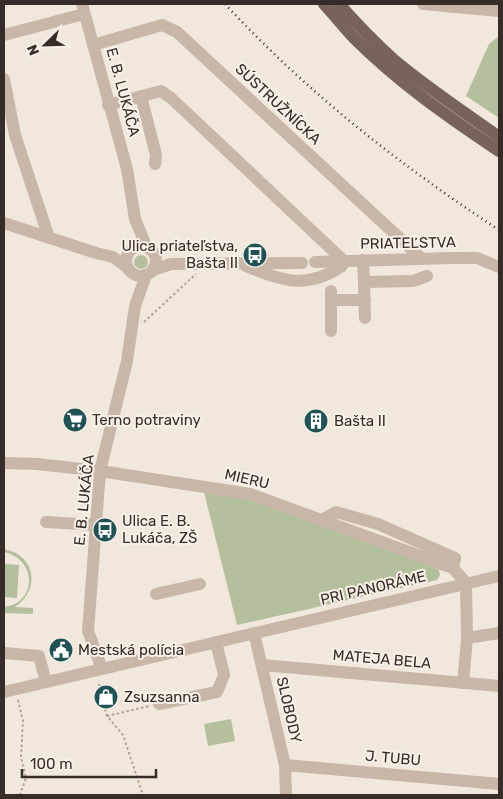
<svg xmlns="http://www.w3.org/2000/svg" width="503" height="799" font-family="Rubik,sans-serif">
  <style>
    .green { fill: #b4bf9d }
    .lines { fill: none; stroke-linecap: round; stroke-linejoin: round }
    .path { stroke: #b4a193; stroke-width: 2; stroke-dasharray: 2.5 2.5; stroke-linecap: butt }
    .minor { stroke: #c8b7a9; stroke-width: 12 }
    .major { stroke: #77635a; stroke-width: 12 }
    .rail { stroke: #362c28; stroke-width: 2.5; stroke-dasharray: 1 4; stroke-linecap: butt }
    .labels { text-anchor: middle; stroke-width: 4; stroke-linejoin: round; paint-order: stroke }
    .street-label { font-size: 15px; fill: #362c28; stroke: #f9f1e8 }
    .poi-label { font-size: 15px; fill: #362c28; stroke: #f9f1e8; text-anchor: start }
  </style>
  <rect width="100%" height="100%" fill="#f1e7dc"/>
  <g class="green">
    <polygon points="499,36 499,118 466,96 489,44"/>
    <circle cx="141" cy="262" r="7"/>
    <polygon points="203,488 260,501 432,565 439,570 440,575 437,580 237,625"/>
    <path d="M4 549C36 555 41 590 15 607L33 608V614L4 613V607C38 603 37 559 4 552Z"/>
    <polygon points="4,564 19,565 17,598 4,597"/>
    <polygon points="231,719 235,741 208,746 204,724"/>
  </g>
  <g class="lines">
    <g class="path">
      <polyline points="144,322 196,274"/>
      <polyline points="99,684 102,696"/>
      <polyline points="18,700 23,721 21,757 26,778 20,795"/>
      <polyline points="105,709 107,716 123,735 143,795"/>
      <polyline points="107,716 149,706"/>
    </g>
    <g class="minor">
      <polyline points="82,4 127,169 135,219 147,248"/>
      <polyline points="423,4 499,11"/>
      <polyline points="4,35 84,14"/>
      <polyline points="93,45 162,25 177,32 422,259"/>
      <polyline points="4,79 15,135 49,238"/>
      <polyline points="141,96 156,155 155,164"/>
      <polyline points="108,105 161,91 171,98 343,260"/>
      <polyline points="4,223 96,253 113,257 128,268"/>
      <circle cx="141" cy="261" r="15"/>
      <polyline points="363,260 364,282 413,281 427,276"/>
      <polyline points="315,262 452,258 477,258 499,267"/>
      <path d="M246 266C283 282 308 289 342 266L343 260"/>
      <polyline points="153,270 171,264 302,263"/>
      <polyline points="364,282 365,318"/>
      <polyline points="332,300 365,300"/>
      <polyline points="331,331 331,291"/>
      <polyline points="4,463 37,464 100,471 250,494 453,568 466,583"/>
      <polyline points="322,520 336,512 378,524 455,558 453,568"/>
      <polyline points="46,522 96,525"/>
      <polyline points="156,594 200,584"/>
      <polyline points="254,633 285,765 286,795"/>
      <polyline points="467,638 499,633"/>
      <polyline points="4,653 39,656 46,682"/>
      <polyline points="262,665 499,686"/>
      <polyline points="102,669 88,631 100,471 127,361 135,306 146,275"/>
      <polyline points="463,683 467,638 466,583"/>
      <polyline points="4,692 499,576"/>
      <polyline points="159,704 217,692 224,675 216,642"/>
      <polyline points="285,765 499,784"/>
    </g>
    <g class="major">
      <path d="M324 4C334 15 344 27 354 38 398 82 448 117 499 151"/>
      <path d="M339 4C356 23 374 42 393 59 426 87 464 112 499 137"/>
    </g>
    <path class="rail" d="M225 4C308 93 397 163 499 230"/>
  </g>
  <defs>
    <symbol id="bus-disc" viewBox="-11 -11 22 22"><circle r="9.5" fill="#205255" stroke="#f9f1e8"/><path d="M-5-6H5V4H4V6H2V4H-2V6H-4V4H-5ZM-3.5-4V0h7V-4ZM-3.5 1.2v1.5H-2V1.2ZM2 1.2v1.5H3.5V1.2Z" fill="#fff"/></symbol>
    <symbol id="supermarket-disc" viewBox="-11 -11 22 22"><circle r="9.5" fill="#205255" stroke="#f9f1e8"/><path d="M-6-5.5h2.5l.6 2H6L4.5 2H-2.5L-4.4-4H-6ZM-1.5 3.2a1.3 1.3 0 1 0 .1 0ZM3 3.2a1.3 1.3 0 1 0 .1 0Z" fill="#fff"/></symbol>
    <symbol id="building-disc" viewBox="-11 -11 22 22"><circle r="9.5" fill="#205255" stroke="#f9f1e8"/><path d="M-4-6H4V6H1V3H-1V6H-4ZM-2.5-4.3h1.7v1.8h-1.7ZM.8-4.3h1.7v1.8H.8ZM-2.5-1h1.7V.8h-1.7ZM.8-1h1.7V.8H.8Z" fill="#fff"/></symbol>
    <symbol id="civic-disc" viewBox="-11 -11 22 22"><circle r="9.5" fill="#205255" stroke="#f9f1e8"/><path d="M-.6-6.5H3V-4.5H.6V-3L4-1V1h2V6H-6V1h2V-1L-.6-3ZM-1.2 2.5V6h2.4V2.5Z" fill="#fff"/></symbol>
    <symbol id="shop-disc" viewBox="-11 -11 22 22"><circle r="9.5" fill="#205255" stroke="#f9f1e8"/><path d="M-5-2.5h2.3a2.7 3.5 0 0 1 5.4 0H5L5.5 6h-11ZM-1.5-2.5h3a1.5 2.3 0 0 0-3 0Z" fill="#fff"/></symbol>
  </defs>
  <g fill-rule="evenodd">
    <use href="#bus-disc" x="241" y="241" width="28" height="28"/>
    <use href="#supermarket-disc" x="61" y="406" width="28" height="28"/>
    <use href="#building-disc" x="302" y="407" width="28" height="28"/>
    <use href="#bus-disc" x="91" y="516" width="28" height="28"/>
    <use href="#civic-disc" x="47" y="636" width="28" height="28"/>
    <use href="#shop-disc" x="92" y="683" width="28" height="28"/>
  </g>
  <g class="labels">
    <g class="street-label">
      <text transform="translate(123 92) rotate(75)" y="5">E. B. LUKÁČA</text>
      <text transform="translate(278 104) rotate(43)" y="5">SÚSTRUŽNÍCKA</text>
      <text transform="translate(408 243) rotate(-1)" y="5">PRIATEĽSTVA</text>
      <text transform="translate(247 479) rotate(13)" y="5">MIERU</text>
      <text transform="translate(84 500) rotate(-84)" y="5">E. B. LUKÁČA</text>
      <text transform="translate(373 588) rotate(-13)" y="5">PRI PANORÁME</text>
      <text transform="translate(382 659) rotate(5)" y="5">MATEJA BELA</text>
      <text transform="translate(289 710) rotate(77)" y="5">SLOBODY</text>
      <text transform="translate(393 758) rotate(5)" y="5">J. TUBU</text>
    </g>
    <g class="poi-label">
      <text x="238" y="251" text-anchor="end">Ulica priateľstva,<tspan x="238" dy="17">Bašta II</tspan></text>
      <text x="92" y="425">Terno potraviny</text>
      <text x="334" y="426">Bašta II</text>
      <text x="122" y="526">Ulica E. B.<tspan x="122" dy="17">Lukáča, ZŠ</tspan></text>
      <text x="78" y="655">Mestská polícia</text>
      <text x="124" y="702">Zsuzsanna</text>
    </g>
  </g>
  <rect width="503" height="799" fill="none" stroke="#362c28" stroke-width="10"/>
  <g transform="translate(45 45) rotate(247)" stroke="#f9f1e8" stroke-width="4" paint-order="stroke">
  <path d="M0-4L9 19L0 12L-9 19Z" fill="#362c28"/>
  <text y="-8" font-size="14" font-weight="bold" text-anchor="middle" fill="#362c28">N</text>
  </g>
  <path d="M22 769v8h134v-8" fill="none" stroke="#362c28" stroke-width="2.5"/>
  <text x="30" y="769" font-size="15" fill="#362c28" stroke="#f9f1e8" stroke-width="4" paint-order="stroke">100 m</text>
</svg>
